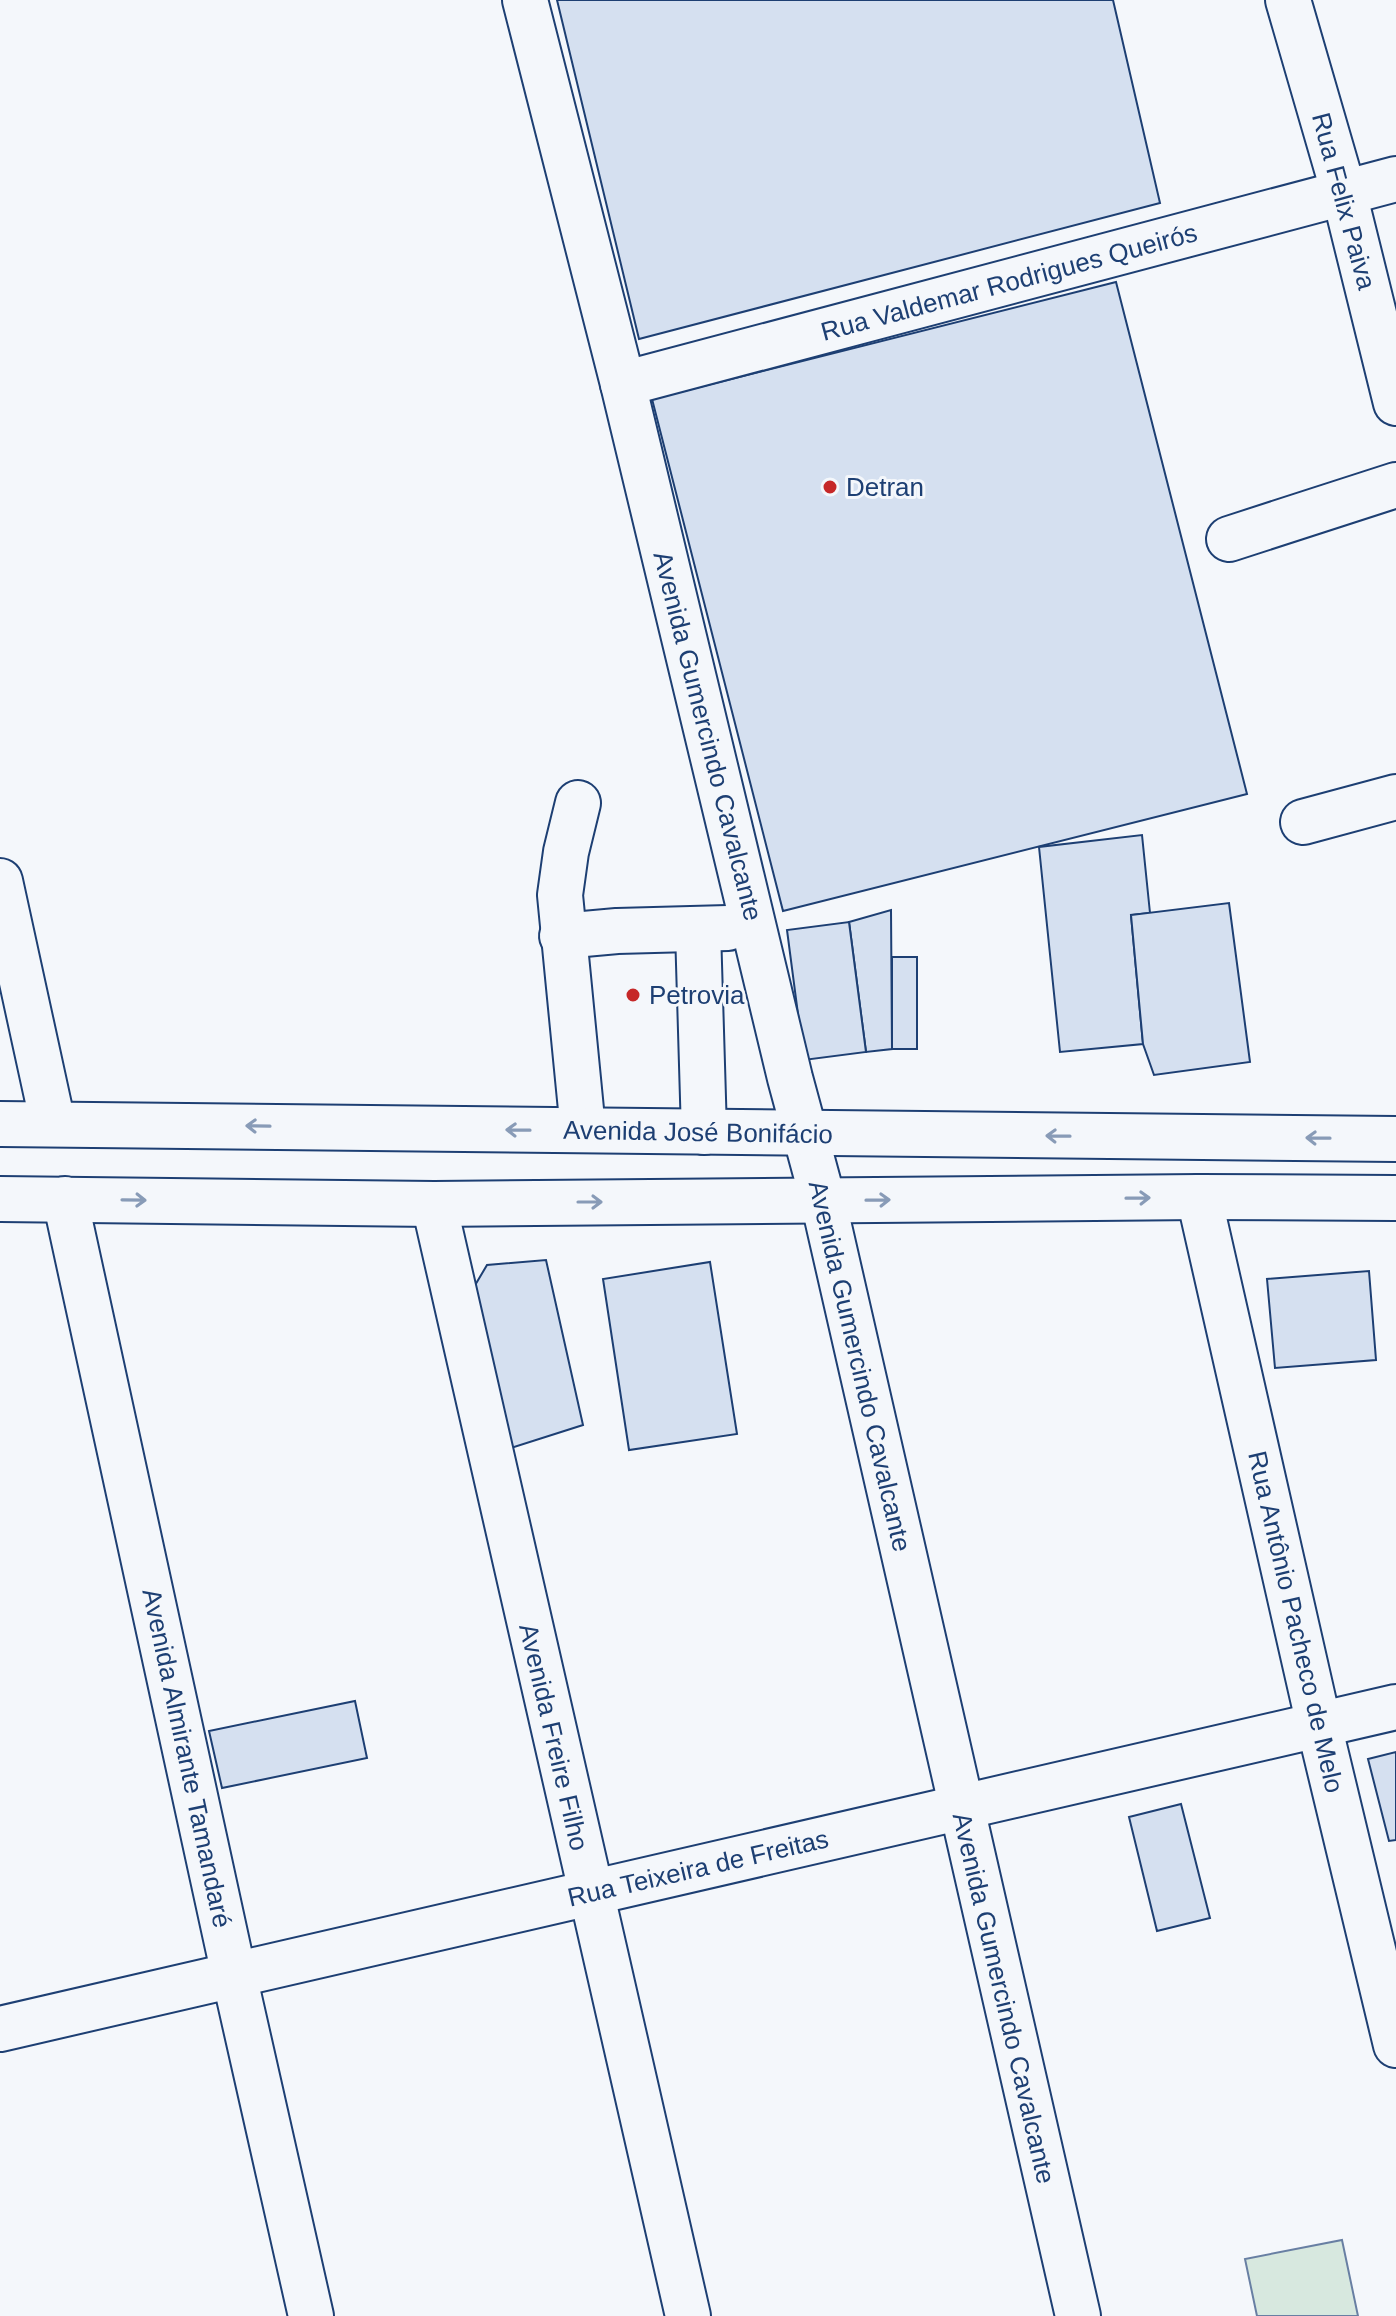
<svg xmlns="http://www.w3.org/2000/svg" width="1396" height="2316" font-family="Arial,sans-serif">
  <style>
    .green { fill: #d7e8df; stroke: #687fa3; stroke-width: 2 }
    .building { fill: #d5e0f0; stroke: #1d3f73; stroke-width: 2 }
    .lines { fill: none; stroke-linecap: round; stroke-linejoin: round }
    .minor-casing { stroke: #1d3f73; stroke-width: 48 }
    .major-casing { stroke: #1d3f73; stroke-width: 48 }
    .minor { stroke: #f4f7fb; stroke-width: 44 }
    .major { stroke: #f4f7fb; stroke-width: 44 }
    .oneway { stroke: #889bb7 }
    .poi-dot { fill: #c62828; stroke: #f4f7fb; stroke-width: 3 }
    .labels { text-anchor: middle; stroke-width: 6; stroke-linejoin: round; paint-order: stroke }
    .street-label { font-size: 26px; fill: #1d3f73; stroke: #f4f7fb }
    .poi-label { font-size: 26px; fill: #1d3f73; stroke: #f4f7fb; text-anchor: start }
  </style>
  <rect width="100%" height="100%" fill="#f4f7fb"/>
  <polygon class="green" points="1342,2240 1358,2316 1257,2316 1245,2259"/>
  <g class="building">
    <polygon points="557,0 1113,0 1160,203 639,339"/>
    <polygon points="1116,282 1247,794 783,911 652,399"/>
    <polygon points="1142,835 1150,913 1131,915 1143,1044 1060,1052 1039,847"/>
    <polygon points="1229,903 1250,1062 1154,1075 1143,1044 1131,915"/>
    <polygon points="891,910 892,1049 866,1052 849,922"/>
    <polygon points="849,922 866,1052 804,1060 787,930"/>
    <rect x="892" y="957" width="25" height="92"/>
    <polygon points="546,1260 583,1425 511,1448 474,1287 487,1265"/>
    <polygon points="710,1262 737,1434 629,1450 603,1279"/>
    <polygon points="1369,1271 1376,1360 1275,1368 1267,1279"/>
    <polygon points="355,1701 367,1758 222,1788 209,1731"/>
    <polygon points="1396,1752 1396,1840 1389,1841 1368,1759"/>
    <polygon points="1181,1804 1210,1918 1157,1931 1129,1817"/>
  </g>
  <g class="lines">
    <defs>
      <g id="minor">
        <polyline points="525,0 623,384 790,1078 823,1200 1078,2316"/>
        <polyline points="1288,0 1344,193 1396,403"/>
        <polyline points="623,384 1396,179"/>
        <polyline points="1229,539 1396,485"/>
        <polyline points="578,803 566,852 560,895 583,1130"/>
        <polyline points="1303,822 1396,797"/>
        <polyline points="0,881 53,1124"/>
        <polyline points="698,930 704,1132"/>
        <polyline points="562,936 617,931 728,928"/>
        <polyline points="1199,1197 1319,1725 1396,2045"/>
        <polyline points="65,1199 234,1975 311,2316"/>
        <polyline points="434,1204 688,2316"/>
        <polyline points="0,2029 1396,1707"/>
      </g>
      <g id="major">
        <polyline points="0,1124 1396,1139"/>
        <polyline points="0,1199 434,1204 1199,1197 1396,1198"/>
      </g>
    </defs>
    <use href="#minor" class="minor-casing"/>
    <use href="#major" class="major-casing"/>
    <use href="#minor" class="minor"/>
    <use href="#major" class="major"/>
  </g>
  <defs><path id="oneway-shaft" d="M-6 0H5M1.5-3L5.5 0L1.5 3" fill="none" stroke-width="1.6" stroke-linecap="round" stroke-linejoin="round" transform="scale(2)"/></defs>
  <g class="oneway">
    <use href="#oneway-shaft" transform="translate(258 1126) rotate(-179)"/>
    <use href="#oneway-shaft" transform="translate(518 1130) rotate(-179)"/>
    <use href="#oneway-shaft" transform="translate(1058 1136) rotate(-179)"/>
    <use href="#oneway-shaft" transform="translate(1318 1138) rotate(-179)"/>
    <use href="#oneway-shaft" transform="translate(1138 1198) rotate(-1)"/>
    <use href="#oneway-shaft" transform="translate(134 1200) rotate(1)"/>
    <use href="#oneway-shaft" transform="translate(878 1200) rotate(-1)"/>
    <use href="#oneway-shaft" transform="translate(590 1202)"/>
  </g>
  <g class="poi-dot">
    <circle cx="830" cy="487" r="8"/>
    <circle cx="633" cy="995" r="8"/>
  </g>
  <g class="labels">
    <g class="street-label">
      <text transform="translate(1344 201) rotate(75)" y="9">Rua Felix Paiva</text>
      <text transform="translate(1009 282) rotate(-15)" y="9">Rua Valdemar Rodrigues Queirós</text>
      <text transform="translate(708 736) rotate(76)" y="9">Avenida Gumercindo Cavalcante</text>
      <text transform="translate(698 1132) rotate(1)" y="9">Avenida José Bonifácio</text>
      <text transform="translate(860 1366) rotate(77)" y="9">Avenida Gumercindo Cavalcante</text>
      <text transform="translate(1296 1622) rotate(77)" y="9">Rua Antônio Pacheco de Melo</text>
      <text transform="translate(554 1737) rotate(77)" y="9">Avenida Freire Filho</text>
      <text transform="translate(187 1758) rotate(78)" y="9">Avenida Almirante Tamandaré</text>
      <text transform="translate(698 1868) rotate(-13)" y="9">Rua Teixeira de Freitas</text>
      <text transform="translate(1004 1998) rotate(77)" y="9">Avenida Gumercindo Cavalcante</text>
    </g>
    <g class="poi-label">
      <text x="846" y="496">Detran</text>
      <text x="649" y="1004">Petrovia</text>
    </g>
  </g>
</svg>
